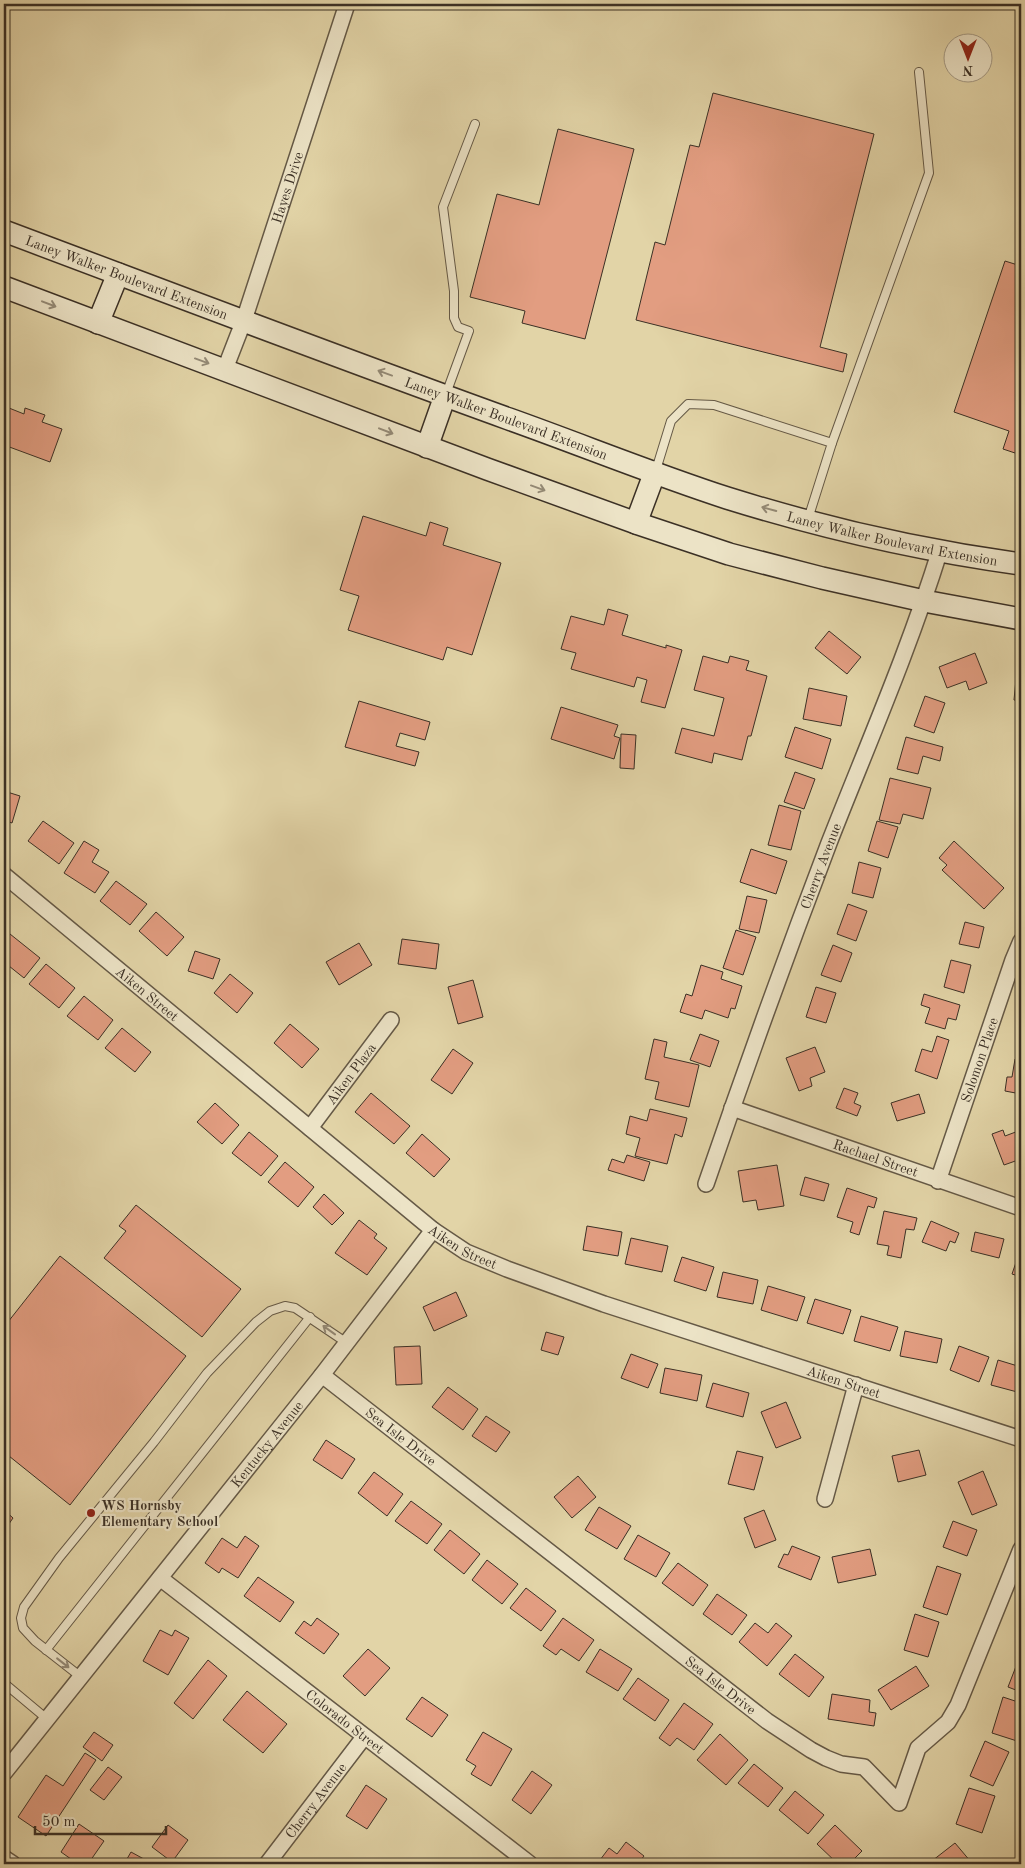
<svg xmlns="http://www.w3.org/2000/svg" width="1025" height="1868" font-family="'Old Standard TT',serif">
  <style>
    .building { fill: #e29d81; stroke: #3b3025 }
    .lines { fill: none; stroke-linecap: round; stroke-linejoin: round }
    .service-casing { stroke: #655946; stroke-width: 10 }
    .minor-casing { stroke: #655946; stroke-width: 18 }
    .secondary-casing { stroke: #3b3025; stroke-width: 24 }
    .service { stroke: #ece3c6; stroke-width: 8 }
    .minor { stroke: #ece3c6; stroke-width: 15 }
    .secondary { stroke: #ece3c6; stroke-width: 21 }
    .oneway { stroke: #948a76 }
    .poi-dot { fill: #8f2418; stroke: #ece3c6; stroke-width: 2 }
    .labels { text-anchor: middle; stroke-width: 4.5; stroke-linejoin: round; paint-order: stroke }
    .street-label { font-size: 14px; fill: #3b3025; stroke: #ece3c6 }
    .poi-label { font-size: 14px; font-weight: bold; fill: #3b3025; stroke: #ece3c6; text-anchor: start }
  </style>
  <rect width="100%" height="100%" fill="#e2d4a7"/>
  <filter id="stains"><feTurbulence type="fractalNoise" baseFrequency=".004" numOctaves="4"/><feColorMatrix values="0 0 0 0 .2 0 0 0 0 .09 0 0 0 0 .02 0 0 0 .5 -.17"/></filter>
  <radialGradient id="worn" r=".72"><stop offset=".6" stop-color="#630" stop-opacity="0"/><stop offset="1" stop-color="#630" stop-opacity=".3"/></radialGradient>
  <g class="building">
    <polygon points="713,93 874,134 820,347 847,354 843,372 636,320 655,242 665,245 690,145 699,147"/>
    <polygon points="558,129 634,149 585,339 522,323 525,311 470,297 497,194 539,205"/>
    <polygon points="1005,261 1021,266 1021,455 1003,449 1009,431 954,412"/>
    <polygon points="4,406 24,414 25,408 45,415 42,422 62,429 50,462 4,445"/>
    <polygon points="363,516 426,536 430,522 448,528 443,545 501,563 472,655 447,647 443,660 348,630 359,596 340,590"/>
    <polygon points="608,609 628,615 622,635 666,648 666,645 682,650 665,708 641,702 647,680 637,677 634,687 571,669 576,653 561,649 571,616 604,625"/>
    <polygon points="829,631 861,657 847,674 815,648"/>
    <polygon points="975,653 987,683 969,690 966,681 947,688 939,667"/>
    <polygon points="703,656 728,663 730,656 749,661 746,670 767,676 751,736 748,736 742,760 714,753 712,763 675,753 682,728 714,736 724,698 694,690"/>
    <polygon points="1016,679 1021,680 1021,701 1014,700"/>
    <polygon points="809,688 847,696 841,726 803,719"/>
    <polygon points="925,696 945,703 934,733 914,726"/>
    <polygon points="359,701 430,722 425,740 400,733 396,746 419,752 415,766 345,747"/>
    <polygon points="561,707 618,725 614,736 620,738 614,759 551,739"/>
    <polygon points="795,727 831,739 822,769 785,757"/>
    <polygon points="621,734 636,735 634,769 620,768"/>
    <polygon points="906,737 943,747 940,761 923,756 918,774 897,769"/>
    <polygon points="795,772 815,779 804,809 784,802"/>
    <polygon points="890,778 931,788 923,819 903,814 900,824 879,820"/>
    <polygon points="4,791 20,796 12,823 4,820"/>
    <polygon points="779,805 801,811 791,850 768,845"/>
    <polygon points="43,821 74,843 59,864 28,841"/>
    <polygon points="877,821 898,827 888,858 868,851"/>
    <polygon points="84,841 99,850 92,862 109,872 95,893 64,873"/>
    <polygon points="954,841 1004,888 984,909 942,870 947,865 939,858"/>
    <polygon points="751,849 787,861 776,894 740,882"/>
    <polygon points="859,862 881,868 873,898 852,893"/>
    <polygon points="116,881 147,904 130,925 100,901"/>
    <polygon points="747,896 767,900 759,933 739,929"/>
    <polygon points="848,904 867,911 856,941 837,934"/>
    <polygon points="156,912 184,937 167,956 139,931"/>
    <polygon points="965,922 984,927 979,948 959,944"/>
    <polygon points="736,930 756,937 743,975 723,968"/>
    <polygon points="10,934 40,958 24,978 4,962 4,942"/>
    <polygon points="402,939 439,944 436,969 398,964"/>
    <polygon points="359,943 372,965 339,985 326,962"/>
    <polygon points="833,945 852,953 841,982 821,975"/>
    <polygon points="195,951 220,959 213,979 188,971"/>
    <polygon points="951,960 971,965 964,993 944,987"/>
    <polygon points="46,964 75,988 59,1008 29,984"/>
    <polygon points="701,965 723,972 721,979 742,986 735,1009 731,1008 728,1018 705,1010 702,1019 680,1012 686,994 692,996"/>
    <polygon points="230,974 253,993 237,1013 214,993"/>
    <polygon points="473,980 483,1017 458,1024 448,987"/>
    <polygon points="816,987 836,993 826,1023 806,1017"/>
    <polygon points="924,994 960,1005 956,1020 948,1018 945,1029 925,1023 930,1008 921,1005"/>
    <polygon points="84,996 113,1020 98,1040 67,1016"/>
    <polygon points="290,1024 319,1049 302,1068 274,1043"/>
    <polygon points="122,1028 151,1052 135,1072 105,1048"/>
    <polygon points="700,1034 719,1041 710,1067 690,1060"/>
    <polygon points="937,1036 949,1040 937,1079 915,1071 922,1049 932,1052"/>
    <polygon points="654,1039 667,1042 664,1057 699,1065 689,1107 655,1099 659,1082 645,1079"/>
    <polygon points="815,1047 825,1072 810,1078 812,1086 799,1091 786,1058"/>
    <polygon points="453,1049 473,1063 452,1094 431,1080"/>
    <polygon points="1015,1059 1021,1060 1021,1094 1005,1091 1007,1077 1012,1077"/>
    <polygon points="844,1088 858,1093 854,1103 861,1106 857,1116 836,1108"/>
    <polygon points="371,1093 410,1126 394,1144 355,1112"/>
    <polygon points="919,1094 925,1113 897,1121 891,1103"/>
    <polygon points="215,1103 239,1125 222,1144 197,1122"/>
    <polygon points="650,1109 687,1118 682,1137 675,1134 667,1164 635,1156 640,1138 626,1134 630,1116 647,1121"/>
    <polygon points="1003,1130 1005,1136 1021,1130 1021,1144 1019,1144 1021,1159 1004,1165 992,1134"/>
    <polygon points="249,1132 278,1156 261,1176 232,1153"/>
    <polygon points="422,1134 450,1159 434,1177 406,1153"/>
    <polygon points="627,1155 650,1162 644,1181 608,1170 612,1159 624,1163"/>
    <polygon points="285,1162 314,1187 298,1207 268,1182"/>
    <polygon points="777,1165 784,1206 758,1210 756,1200 743,1202 738,1171"/>
    <polygon points="805,1177 829,1184 824,1201 800,1195"/>
    <polygon points="847,1188 877,1198 874,1208 868,1206 859,1235 850,1232 853,1222 837,1217"/>
    <polygon points="324,1194 344,1213 332,1225 313,1207"/>
    <polygon points="136,1205 241,1289 202,1337 104,1258 126,1231 119,1226"/>
    <polygon points="884,1211 917,1218 914,1230 906,1229 901,1258 887,1255 889,1246 877,1244"/>
    <polygon points="359,1220 377,1234 374,1238 387,1248 367,1275 335,1253"/>
    <polygon points="931,1221 959,1233 955,1243 950,1241 946,1251 922,1242"/>
    <polygon points="587,1226 622,1232 618,1256 583,1250"/>
    <polygon points="975,1232 1004,1239 999,1258 971,1251"/>
    <polygon points="631,1238 668,1246 662,1272 625,1264"/>
    <polygon points="1021,1248 1021,1277 1012,1274"/>
    <polygon points="60,1256 186,1356 70,1505 4,1452 4,1327"/>
    <polygon points="682,1257 714,1267 706,1291 674,1281"/>
    <polygon points="723,1272 758,1280 753,1304 717,1297"/>
    <polygon points="768,1286 805,1297 797,1321 761,1310"/>
    <polygon points="456,1292 467,1316 434,1331 423,1307"/>
    <polygon points="815,1299 851,1310 843,1334 807,1323"/>
    <polygon points="861,1316 898,1327 890,1351 854,1341"/>
    <polygon points="905,1331 942,1339 937,1363 900,1356"/>
    <polygon points="546,1332 564,1337 558,1355 541,1350"/>
    <polygon points="420,1346 422,1384 396,1385 394,1347"/>
    <polygon points="959,1346 989,1357 979,1382 950,1370"/>
    <polygon points="631,1354 658,1364 648,1388 621,1378"/>
    <polygon points="998,1360 1021,1367 1021,1393 991,1385"/>
    <polygon points="665,1368 702,1375 697,1401 660,1393"/>
    <polygon points="713,1383 749,1393 743,1417 706,1407"/>
    <polygon points="448,1387 478,1409 463,1430 432,1407"/>
    <polygon points="786,1402 801,1438 776,1448 761,1412"/>
    <polygon points="486,1416 510,1432 496,1452 472,1436"/>
    <polygon points="326,1440 355,1459 342,1479 313,1460"/>
    <polygon points="919,1450 926,1475 898,1482 892,1456"/>
    <polygon points="737,1451 763,1457 754,1490 728,1484"/>
    <polygon points="983,1471 997,1505 972,1515 958,1482"/>
    <polygon points="374,1472 403,1494 387,1516 358,1493"/>
    <polygon points="578,1476 596,1497 572,1518 554,1497"/>
    <polygon points="411,1501 442,1524 427,1544 395,1521"/>
    <polygon points="599,1507 631,1526 617,1549 585,1530"/>
    <polygon points="4,1510 13,1518 4,1531"/>
    <polygon points="764,1510 776,1540 755,1548 744,1518"/>
    <polygon points="953,1521 977,1530 967,1556 943,1547"/>
    <polygon points="450,1530 480,1554 464,1574 434,1550"/>
    <polygon points="638,1535 670,1553 656,1577 624,1559"/>
    <polygon points="245,1536 259,1546 238,1578 222,1568 219,1573 205,1563 222,1538 237,1548"/>
    <polygon points="792,1546 820,1557 811,1580 778,1567 784,1554 788,1555"/>
    <polygon points="870,1549 876,1575 838,1583 832,1557"/>
    <polygon points="487,1560 518,1584 502,1604 472,1580"/>
    <polygon points="678,1563 708,1585 693,1606 662,1583"/>
    <polygon points="937,1566 961,1574 947,1615 923,1607"/>
    <polygon points="258,1577 294,1602 280,1622 244,1596"/>
    <polygon points="526,1588 556,1611 541,1631 510,1608"/>
    <polygon points="717,1594 747,1615 732,1635 703,1614"/>
    <polygon points="915,1614 939,1622 928,1657 904,1650"/>
    <polygon points="317,1618 339,1634 324,1654 295,1633 304,1621 311,1626"/>
    <polygon points="563,1618 594,1640 579,1661 561,1649 556,1655 543,1646"/>
    <polygon points="755,1623 768,1633 776,1623 792,1636 767,1666 739,1642"/>
    <polygon points="160,1630 172,1636 175,1630 189,1638 168,1675 143,1661"/>
    <polygon points="368,1649 390,1668 365,1696 343,1676"/>
    <polygon points="600,1649 632,1669 618,1691 586,1672"/>
    <polygon points="795,1654 824,1677 809,1697 779,1674"/>
    <polygon points="1020,1656 1021,1657 1021,1692 1008,1687"/>
    <polygon points="208,1660 227,1676 193,1719 174,1703"/>
    <polygon points="916,1666 929,1686 891,1710 878,1690"/>
    <polygon points="638,1678 669,1700 655,1721 623,1699"/>
    <polygon points="247,1691 287,1724 263,1753 223,1720"/>
    <polygon points="832,1694 870,1700 869,1712 876,1713 874,1726 828,1719"/>
    <polygon points="422,1697 448,1715 432,1737 406,1719"/>
    <polygon points="1003,1697 1021,1703 1021,1726 1017,1741 992,1733"/>
    <polygon points="684,1703 713,1724 694,1750 677,1738 670,1746 659,1738"/>
    <polygon points="94,1732 113,1745 102,1761 83,1747"/>
    <polygon points="483,1732 512,1749 491,1786 471,1774 476,1766 466,1760"/>
    <polygon points="720,1734 748,1760 726,1785 697,1760"/>
    <polygon points="985,1741 1009,1752 993,1786 970,1776"/>
    <polygon points="85,1753 96,1760 46,1836 18,1817 46,1775 63,1786"/>
    <polygon points="754,1764 783,1788 768,1807 738,1783"/>
    <polygon points="108,1767 122,1777 104,1800 90,1790"/>
    <polygon points="532,1771 552,1785 531,1814 512,1800"/>
    <polygon points="366,1785 387,1799 367,1829 346,1816"/>
    <polygon points="969,1788 995,1796 982,1833 956,1824"/>
    <polygon points="795,1791 824,1815 808,1834 779,1810"/>
    <polygon points="79,1824 104,1841 88,1864 78,1864 61,1852"/>
    <polygon points="168,1825 188,1840 172,1862 152,1847"/>
    <polygon points="835,1825 862,1851 849,1864 838,1864 817,1844"/>
    <polygon points="626,1842 644,1856 638,1864 597,1864 609,1848 617,1854"/>
    <polygon points="955,1843 971,1862 969,1864 928,1864"/>
    <polygon points="131,1852 153,1864 124,1864"/>
  </g>
  <g class="lines">
    <defs>
      <g id="service">
        <polyline points="446,394 469,331 458,327 454,318 454,291 443,207 475,124"/>
        <polyline points="832,443 929,173 919,72"/>
        <polyline points="656,470 671,421 688,404 714,405 832,443 808,519"/>
        <polyline points="46,1650 310,1317"/>
        <polyline points="81,1677 35,1641 23,1628 21,1618 24,1607 59,1558 154,1442 207,1373 256,1322 270,1311 285,1306 295,1308 347,1343"/>
        <polyline points="4,1683 47,1719"/>
      </g>
      <g id="minor">
        <path id="s1" d="M225 369 244 320 347 4"/>
        <path id="s2" d="M4 875 433 1230 466 1252 507 1269 604 1304 1021 1439"/>
        <path id="s3" d="M732 1108 1021 1208"/>
        <path id="s4" d="M310 1128 391 1020"/>
        <path id="s5" d="M938 1181 1013 960 1021 941"/>
        <path id="s6" d="M706 1184C745 1070 786 956 829 843 867 746 909 650 940 550"/>
        <path id="s7" d="M322 1375 767 1721 811 1750 826 1758 841 1764 864 1767 899 1803 918 1748 948 1722 958 1705 1021 1549"/>
        <polyline points="825,1499 856,1385"/>
        <path id="s8" d="M160 1578 530 1864"/>
        <path id="s9" d="M4 1773 322 1375 433 1230"/>
        <polyline points="4,1858 13,1864"/>
        <path id="s10" d="M267 1864 364 1737"/>
      </g>
      <g id="secondary">
        <path id="s11" d="M4 231C172 294 340 358 509 419 582 445 653 474 727 498 820 527 925 551 1021 564"/>
        <polyline points="4,287 487,469 636,523 729,554 822,578 924,601 1021,619"/>
        <polyline points="98,323 118,274"/>
        <polyline points="427,447 445,396"/>
        <polyline points="636,523 655,472"/>
      </g>
    </defs>
    <use href="#service" class="service-casing"/>
    <use href="#minor" class="minor-casing"/>
    <use href="#secondary" class="secondary-casing"/>
    <use href="#service" class="service"/>
    <use href="#minor" class="minor"/>
    <use href="#secondary" class="secondary"/>
  </g>
  <defs><path id="oneway-shaft" d="M-6 0H5M1.5-3L5.5 0L1.5 3" fill="none" stroke-width="1.6" stroke-linecap="round" stroke-linejoin="round" transform="scale(1.25)"/></defs>
  <g class="oneway">
    <use href="#oneway-shaft" transform="translate(49 304) rotate(21)"/>
    <use href="#oneway-shaft" transform="translate(202 361) rotate(20)"/>
    <use href="#oneway-shaft" transform="translate(385 373) rotate(-160)"/>
    <use href="#oneway-shaft" transform="translate(386 431) rotate(21)"/>
    <use href="#oneway-shaft" transform="translate(538 488) rotate(20)"/>
    <use href="#oneway-shaft" transform="translate(769 509) rotate(-165)"/>
    <use href="#oneway-shaft" transform="translate(329 1330) rotate(-144)"/>
    <use href="#oneway-shaft" transform="translate(63 1663) rotate(38)"/>
  </g>
  <circle class="poi-dot" cx="91" cy="1513" r="5"/>
  <g class="labels">
    <g class="street-label">
      <text dy="5" stroke="none"><textPath href="#s1" startOffset="192">Hayes Drive</textPath></text>
      <text dy="5" stroke="none"><textPath href="#s11" startOffset="131">Laney Walker Boulevard Extension</textPath></text>
      <text dy="5" stroke="none"><textPath href="#s11" startOffset="536">Laney Walker Boulevard Extension</textPath></text>
      <text dy="5" stroke="none"><textPath href="#s11" startOffset="941">Laney Walker Boulevard Extension</textPath></text>
      <text dy="5" stroke="none"><textPath href="#s6" startOffset="338">Cherry Avenue</textPath></text>
      <text dy="5" stroke="none"><textPath href="#s2" startOffset="186">Aiken Street</textPath></text>
      <text dy="5" stroke="none"><textPath href="#s5" startOffset="128">Solomon Place</textPath></text>
      <text dy="5" stroke="none"><textPath href="#s4" startOffset="68">Aiken Plaza</textPath></text>
      <text dy="5" stroke="none"><textPath href="#s3" startOffset="152">Rachael Street</textPath></text>
      <text dy="5" stroke="none"><textPath href="#s2" startOffset="591">Aiken Street</textPath></text>
      <text dy="5" stroke="none"><textPath href="#s2" startOffset="996">Aiken Street</textPath></text>
      <text dy="5" stroke="none"><textPath href="#s7" startOffset="100">Sea Isle Drive</textPath></text>
      <text dy="5" stroke="none"><textPath href="#s9" startOffset="421">Kentucky Avenue</textPath></text>
      <text dy="5" stroke="none"><textPath href="#s7" startOffset="505">Sea Isle Drive</textPath></text>
      <text dy="5" stroke="none"><textPath href="#s8" startOffset="234">Colorado Street</textPath></text>
      <text dy="5" stroke="none"><textPath href="#s10" startOffset="80">Cherry Avenue</textPath></text>
    </g>
    <g class="poi-label">
      <text x="101" y="1510">WS Hornsby<tspan x="101" dy="16">Elementary School</tspan></text>
    </g>
  </g>
  <rect width="1025" height="1868" fill="none" stroke="#e2d4a7" stroke-width="20"/>
  <rect x="5" y="5" width="1015" height="1858" fill="none" stroke="#3b3025" stroke-width="2.5"/>
  <rect x="10" y="10" width="1005" height="1848" fill="none" stroke="#3b3025"/>
  <g transform="translate(968 58) rotate(180)"><circle r="24" fill="#ece3c6" stroke="#a59b86"/>
  <path d="M0-4L9 19L0 12L-9 19Z" fill="#8f2418"/>
  <text y="-8" font-size="14" font-weight="bold" text-anchor="middle" fill="#3b3025">N</text>
  </g>
  <path d="M35 1826v8h131v-8" fill="none" stroke="#3b3025" stroke-width="2.5"/>
  <text x="42" y="1826" font-size="15" fill="#3b3025" stroke="#ece3c6" stroke-width="4" paint-order="stroke">50 m</text>
  <rect width="100%" height="100%" filter="url(#stains)"/>
  <rect width="100%" height="100%" fill="url(#worn)"/>
</svg>
